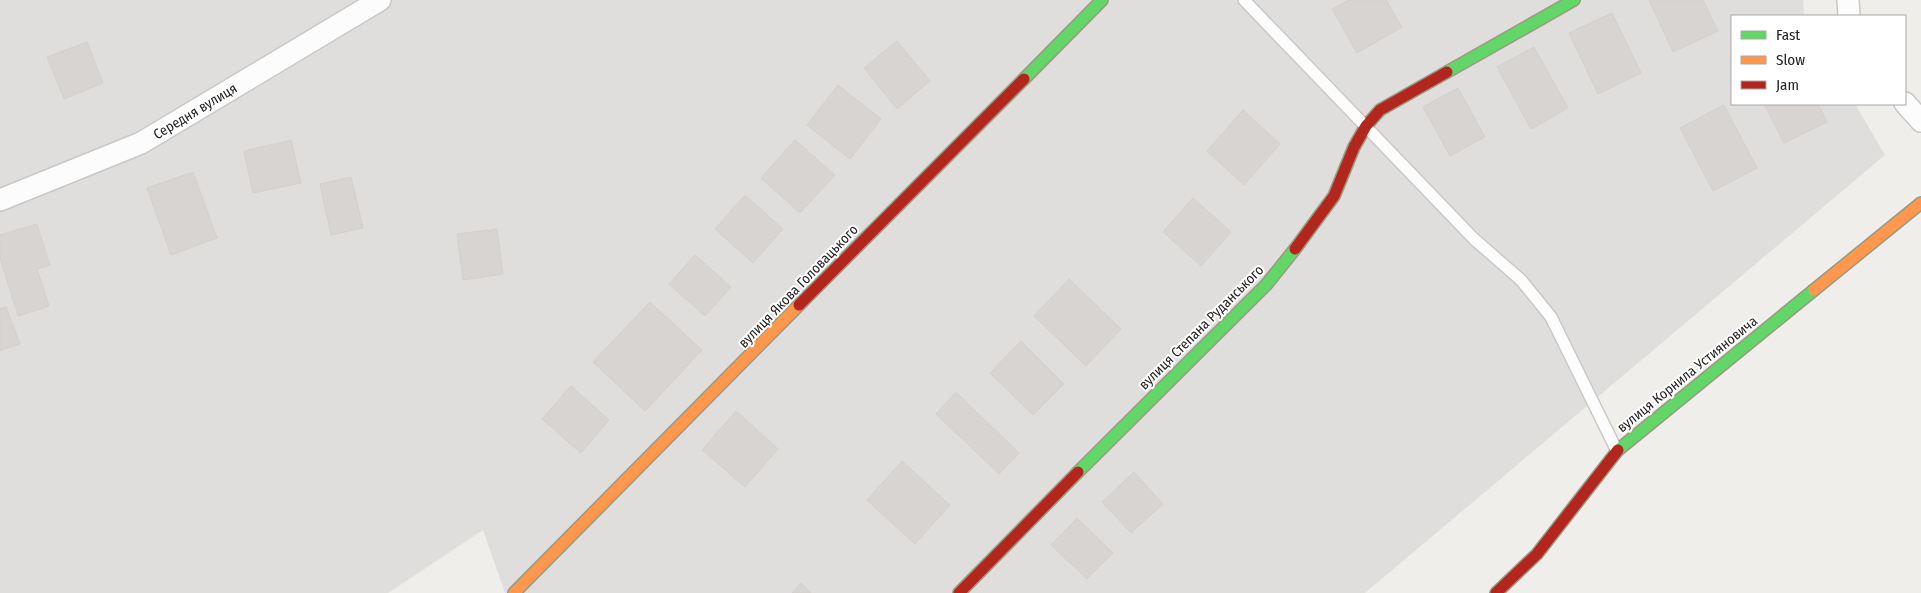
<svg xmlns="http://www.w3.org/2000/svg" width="1921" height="593" viewBox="0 0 1921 593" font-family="'Fira Sans Condensed',sans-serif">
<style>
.residential{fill:#dfdedc}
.building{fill:#d7d4d2;stroke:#d3d0cc}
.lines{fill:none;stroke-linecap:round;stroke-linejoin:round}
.lane-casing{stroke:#c9c8c7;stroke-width:14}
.street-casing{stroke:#c9c8c7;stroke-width:24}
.fast-casing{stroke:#999a82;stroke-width:14}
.slow-casing{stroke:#999a82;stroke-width:14}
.jam-casing{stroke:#999a82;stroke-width:14}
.lane{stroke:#fdfcfc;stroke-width:11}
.street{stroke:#fdfcfc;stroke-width:21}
.fast{stroke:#63d668;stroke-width:11}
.slow{stroke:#ff974d;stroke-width:11}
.jam{stroke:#b3261e;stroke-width:11}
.labels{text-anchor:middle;stroke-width:4;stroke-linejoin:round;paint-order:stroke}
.street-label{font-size:14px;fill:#222;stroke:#fff}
</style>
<rect width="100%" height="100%" fill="#f0eeeb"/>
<!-- residential -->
<path class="residential" d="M0,0h1803l1,16h-72v88h123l30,51 -520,438h-860l-22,-63 -95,63h-388z"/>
<!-- building -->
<g class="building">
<path d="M1349,0h37l16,27 -45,26 -25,-44z"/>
<path d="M1649,0h54l15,31 -45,21z"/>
<path d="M1612,13l29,60 -43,21 -29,-61z"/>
<path d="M897,41l33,40 -33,28 -33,-41z"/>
<path d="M87,42l16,41 -39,16 -17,-42z"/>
<path d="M1534,47l34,61 -37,21 -34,-62z"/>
<path d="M838,85l43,34 -31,40 -43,-34z"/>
<path d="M1458,88l27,49 -35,19 -27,-49z"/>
<path d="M1764,104h54l9,18 -43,21z"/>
<path d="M1724,105l33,63 -44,23 -33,-63z"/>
<path d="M1243,110l37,34 -36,41 -37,-34z"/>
<path d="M291,140l10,43 -48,10 -9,-42z"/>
<path d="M795,140l40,35 -35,38 -39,-35z"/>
<path d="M193,172l24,66 -46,17 -24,-67z"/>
<path d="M351,177l12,51 -32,7 -11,-51z"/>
<path d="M745,195l38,34 -30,34 -38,-34z"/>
<path d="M1193,198l38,34 -30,34 -38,-34z"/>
<path d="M37,224l13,41 -13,4 12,37 -31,10 -18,-58v-23z"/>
<path d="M497,229l6,45 -40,6 -6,-46z"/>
<path d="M695,255l36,32 -26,29 -36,-32z"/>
<path d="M1069,279l52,50 -35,37 -52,-50z"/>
<path d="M650,302l52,48 -57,61 -52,-49z"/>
<path d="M6,307l14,37 -20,7v-42z"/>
<path d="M1021,341l43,43 -31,31 -43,-42z"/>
<path d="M571,386l38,34 -28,33 -39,-34z"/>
<path d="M956,392l63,61 -20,21 -63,-60z"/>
<path d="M736,411l42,38 -33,38 -43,-37z"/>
<path d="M902,461l48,44 -35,39 -48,-44z"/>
<path d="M1134,472l29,32 -32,29 -29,-31z"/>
<path d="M1077,518l36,35 -26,26 -36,-34z"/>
<path d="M801,583l10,10h-19z"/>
</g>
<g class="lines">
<!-- lane casing -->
<g class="lane-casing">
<path id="lane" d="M1244,0l230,239 47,41 30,37 66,134"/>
</g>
<!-- street casing -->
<g class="street-casing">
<g id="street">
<path d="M1848,0l1,16"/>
<path d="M1905,103l16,18"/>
<path d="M0,200l141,-57 239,-143"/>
</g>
</g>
<!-- fast casing -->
<g class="fast-casing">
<g id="fast">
<path d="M1447,72l127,-72"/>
<path d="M1024,79l78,-79"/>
<path d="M1618,450l196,-160"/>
<path d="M1078,472l188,-187 29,-36"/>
</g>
</g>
<!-- slow casing -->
<g class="slow-casing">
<g id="slow">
<path d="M1814,290l107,-87"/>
<path d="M514,593l285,-288"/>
</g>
</g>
<!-- jam casing -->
<g class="jam-casing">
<g id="jam">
<path d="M1295,249l39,-53 20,-49 12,-21 14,-16 67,-38"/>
<path d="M799,305l225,-226"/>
<path d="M959,593l119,-121"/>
<path d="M1496,593l41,-39 81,-104"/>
</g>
</g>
<!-- lane -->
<use href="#lane" class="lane"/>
<!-- street -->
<use href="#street" class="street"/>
<!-- fast -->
<use href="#fast" class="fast"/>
<!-- slow -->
<use href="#slow" class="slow"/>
<!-- jam -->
<use href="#jam" class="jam"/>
</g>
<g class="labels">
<!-- street labels -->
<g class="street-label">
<text transform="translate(195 111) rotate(-31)" y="5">Середня вулиця</text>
<text transform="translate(798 286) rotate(-46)" y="5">вулиця Якова Головацького</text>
<text transform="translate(1201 327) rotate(-45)" y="5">вулиця Степана Руданського</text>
<text transform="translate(1687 374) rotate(-39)" y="5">вулиця Корнила Устияновича</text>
</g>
</g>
<!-- legend -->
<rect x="1731" y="15" width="175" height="90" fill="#ffffff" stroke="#a7a7a7"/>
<rect x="1741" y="31" width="25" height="8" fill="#63d668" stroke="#a7a7a7"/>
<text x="1776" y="40" font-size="15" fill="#222222">Fast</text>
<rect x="1741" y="56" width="25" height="8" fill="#ff974d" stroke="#a7a7a7"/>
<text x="1776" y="65" font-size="15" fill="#222222">Slow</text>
<rect x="1741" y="81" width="25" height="8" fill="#b3261e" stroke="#a7a7a7"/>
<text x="1776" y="90" font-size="15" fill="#222222">Jam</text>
</svg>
